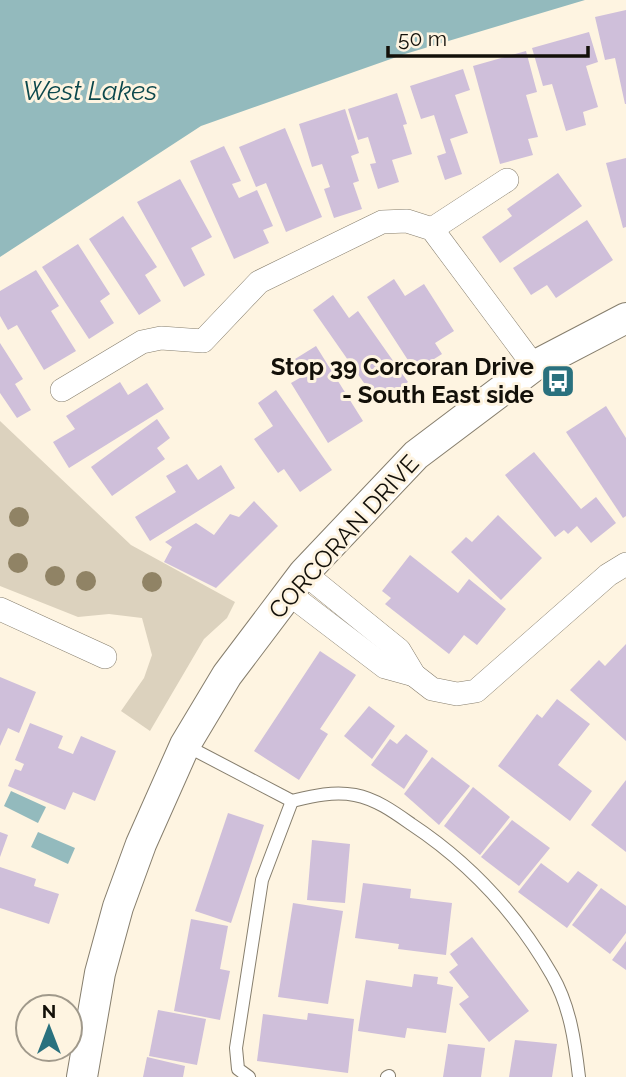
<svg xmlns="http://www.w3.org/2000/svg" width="626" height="1077" viewBox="0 0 626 1077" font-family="Raleway,sans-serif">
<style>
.green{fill:#dcd2be}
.water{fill:#93babd}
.building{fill:#cfbfda}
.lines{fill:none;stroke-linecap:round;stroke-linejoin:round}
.service-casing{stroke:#867e6d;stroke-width:14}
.minor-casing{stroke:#867e6d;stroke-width:24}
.tertiary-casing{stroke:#867e6d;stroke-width:32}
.service{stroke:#fff;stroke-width:12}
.minor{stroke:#fff;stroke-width:23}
.tertiary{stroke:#fff;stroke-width:30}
.tree{fill:#908365}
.labels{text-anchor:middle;stroke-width:6;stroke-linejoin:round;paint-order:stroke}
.poi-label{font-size:24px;font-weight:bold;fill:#131009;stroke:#fef4e1;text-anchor:end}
.street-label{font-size:24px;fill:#131009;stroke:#fef4e1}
.water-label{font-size:26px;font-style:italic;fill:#0c484c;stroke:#fef4e1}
</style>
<rect width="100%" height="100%" fill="#fef4e1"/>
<!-- green -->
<path class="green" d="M0,421l131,124 104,57 -8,16 -23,21 -54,92 -29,-20 23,-33 8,-23 -10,-37 -33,-4 -31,3 -78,-31z"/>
<!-- water -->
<g class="water">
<path d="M0,0h585l-180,54 -204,72 -201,131z"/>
<path d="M11,791l35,16 -8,16 -34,-17z"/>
<path d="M38,832l37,16 -7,16 -37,-17z"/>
</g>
<!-- building -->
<g class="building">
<path d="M626,10v94h-1l-10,-46 -10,2 -10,-43z"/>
<path d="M589,32l9,30 -12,4 12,41 -15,5 3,13 -20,6 -14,-47 -9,2 -11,-38z"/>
<path d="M526,51l11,41 -11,3 12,42 -10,2 5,16 -33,9 -27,-98z"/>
<path d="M463,69l7,21 -15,5 13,38 -18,6 12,35 -17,6 -8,-24 9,-3 -12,-38 -13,4 -11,-33z"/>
<path d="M397,93l10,31 -4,1 9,29 -20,6 7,22 -21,7 -8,-25 6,-1 -8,-26 -10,3 -10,-31z"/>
<path d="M345,109l14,44 -8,3 8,25 -6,2 9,26 -28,9 -10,-29 6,-2 -8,-23 -10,3 -13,-43z"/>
<path d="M285,128l37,89 -36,15 -20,-49 -10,4 -17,-40z"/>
<path d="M224,146l17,35 -9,3 7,14 18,-8 16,36 -10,4 6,13 -35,16 -44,-98z"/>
<path d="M626,158v69l-3,1 -17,-65z"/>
<path d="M558,173l24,33 -82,57 -18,-26 30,-21 -5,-7z"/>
<path d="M180,179l32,58 -21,11 14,27 -21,12 -47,-85z"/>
<path d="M123,216l34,51 -12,8 16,26 -22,14 -50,-76z"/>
<path d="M587,220l26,40 -57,38 -9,-13 -16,10 -18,-27z"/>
<path d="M78,244l32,50 -10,7 14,22 -25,16 -47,-72z"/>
<path d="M36,270l23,36 -8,5 25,40 -32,19 -27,-45 -9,5 -8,-14v-25z"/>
<path d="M394,279l11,17 19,-12 30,47 -19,12 7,11 -27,17 -48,-74z"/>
<path d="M333,295l16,23 9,-7 50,71 -30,21 -65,-93z"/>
<path d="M0,343l23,36 -8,5 16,26 -14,8 -17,-25z"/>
<path d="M316,346l47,75 -35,22 -37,-60 14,-8 -10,-16z"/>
<path d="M120,382l8,13 19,-12 17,26 -95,59 -16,-26 22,-13 -9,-13z"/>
<path d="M276,390l56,80 -32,22 -16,-23 -6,4 -24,-34 19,-13 -15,-23z"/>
<path d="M606,406l20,32v78l-3,2 -57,-86z"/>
<path d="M157,419l13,19 -13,10 8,11 -53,37 -21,-29z"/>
<path d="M534,452l47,57 15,-12 20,26 -25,20 -14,-17 -9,8 -4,-4 -9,7 -50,-62z"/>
<path d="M187,464l11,16 23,-15 14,23 -85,53 -15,-24 41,-25 -10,-16z"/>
<path d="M254,501l24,25 -62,62 -52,-26 8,-15 -7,-5 31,-19 18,12 16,-21 9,3z"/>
<path d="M498,515l44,43 -41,42 -50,-48 15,-15 6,5z"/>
<path d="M410,555l48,38 11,-14 37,30 -29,36 -13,-10 -15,19 -64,-50 6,-6 -9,-7z"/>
<path d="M626,644v97l-56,-51 29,-30 6,6z"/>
<path d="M320,651l36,24 -36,54 8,5 -29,46 -45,-29z"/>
<path d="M0,677l36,15 -17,41 -11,-5 -8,18z"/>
<path d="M557,699l33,25 -32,41 34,26 -22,30 -72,-55 39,-52 5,4z"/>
<path d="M369,706l26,20 -23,33 -28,-23z"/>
<path d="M30,723l33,13 -5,12 15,6 8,-18 35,15 -21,50 -22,-9 -8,18 -57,-24 7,-17 6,2 3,-7 -9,-4z"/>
<path d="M406,734l22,17 -24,38 -33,-24 19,-26 7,5z"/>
<path d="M432,757l38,29 -31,39 -35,-31z"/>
<path d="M626,780v72l-35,-27z"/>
<path d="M473,787l37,30 -30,38 -36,-29z"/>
<path d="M228,813l36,12 -33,98 -36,-12z"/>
<path d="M512,820l38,28 -31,38 -38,-29z"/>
<path d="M0,832l8,3 -8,22z"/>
<path d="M312,840l38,4 -5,59 -38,-3z"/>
<path d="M541,863l27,20 10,-12 20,14 -31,43 -49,-36z"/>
<path d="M0,867l36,12 -2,7 25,8 -10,30 -49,-16z"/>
<path d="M363,883l48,6 -1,9 42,5 -6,52 -48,-6 1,-5 -44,-6z"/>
<path d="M601,888l25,18v27l-16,21 -38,-29z"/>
<path d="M293,903l50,8 -15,93 -50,-7z"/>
<path d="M191,919l37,7 -8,43 10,2 -10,49 -46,-9z"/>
<path d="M472,937l57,74 -40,31 -30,-38 10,-7 -20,-25 9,-7 -8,-11z"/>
<path d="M626,941v29l-14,-10z"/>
<path d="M414,974l24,3 -1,7 16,3 -7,46 -39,-5 -2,10 -47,-7 8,-51 46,7z"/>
<path d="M158,1010l48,9 -9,46 -48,-9z"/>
<path d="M308,1013l46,6 -6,54 -91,-12 6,-47 44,6z"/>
<path d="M515,1040l42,4 -5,33h-43z"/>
<path d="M448,1044l37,4 -4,29h-38z"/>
<path d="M147,1057l38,9 -2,11h-40z"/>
</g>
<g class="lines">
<!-- service casing -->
<g class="service-casing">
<g id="service">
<path d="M185,745l107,56c21,-5 41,-10 63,-6 21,4 39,17 56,29 59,39 106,90 141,151 18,31 23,67 27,102"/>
<path d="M249,1077l-11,-8 -2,-21 26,-168 30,-79"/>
<path d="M387,1077l2,-1"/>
</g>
</g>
<!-- minor casing -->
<g class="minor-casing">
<g id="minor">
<path d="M432,229l75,-49"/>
<path d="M62,390l80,-48 19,-4 42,3 56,-59 123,-60 25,-1 25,8 102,137"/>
<path d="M304,573l95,77 15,25"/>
<path d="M288,593l97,74 29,8 18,14 25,5 19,-3 132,-116 18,-11"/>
<path d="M0,609l105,48"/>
</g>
</g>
<!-- tertiary casing -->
<g class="tertiary-casing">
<path id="tertiary" d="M82,1077l18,-104 18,-66 23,-63 44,-99 42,-70 77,-102 112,-118 118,-89 92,-48"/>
</g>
<!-- service -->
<use href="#service" class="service"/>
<!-- minor -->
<use href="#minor" class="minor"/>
<!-- tertiary -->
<use href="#tertiary" class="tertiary"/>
</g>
<!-- trees -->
<g class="tree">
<circle cx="19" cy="517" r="10"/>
<circle cx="18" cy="563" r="10"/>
<circle cx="55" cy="576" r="10"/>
<circle cx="86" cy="581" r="10"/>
<circle cx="152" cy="582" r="10"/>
</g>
<!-- icons -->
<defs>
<g id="bus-square" transform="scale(1.75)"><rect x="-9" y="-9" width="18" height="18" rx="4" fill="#2a717e" stroke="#fef4e1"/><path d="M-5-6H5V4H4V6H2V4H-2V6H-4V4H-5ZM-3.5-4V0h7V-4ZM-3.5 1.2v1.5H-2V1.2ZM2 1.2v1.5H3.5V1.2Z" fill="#fff"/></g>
</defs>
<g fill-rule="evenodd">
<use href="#bus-square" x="558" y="381"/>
</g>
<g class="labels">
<!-- poi labels -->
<g class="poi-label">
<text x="534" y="375">Stop 39 Corcoran Drive<tspan x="534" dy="28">- South East side</tspan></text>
</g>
<!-- street labels -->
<g class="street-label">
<text transform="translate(344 537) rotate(-48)" y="8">CORCORAN DRIVE</text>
</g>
<!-- water labels -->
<g class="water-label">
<text x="90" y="100">West Lakes</text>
</g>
</g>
<!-- north arrow -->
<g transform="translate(49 1028)"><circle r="33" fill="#fef4e1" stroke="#a0998b" stroke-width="2"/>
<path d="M0-5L12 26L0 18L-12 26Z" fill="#2a717e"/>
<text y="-10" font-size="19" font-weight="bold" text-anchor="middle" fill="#131009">N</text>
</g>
<!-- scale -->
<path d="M388 46v10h200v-10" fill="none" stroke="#131009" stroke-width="3.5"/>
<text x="398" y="46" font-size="21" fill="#131009" stroke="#fef4e1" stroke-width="5" paint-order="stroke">50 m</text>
</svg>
